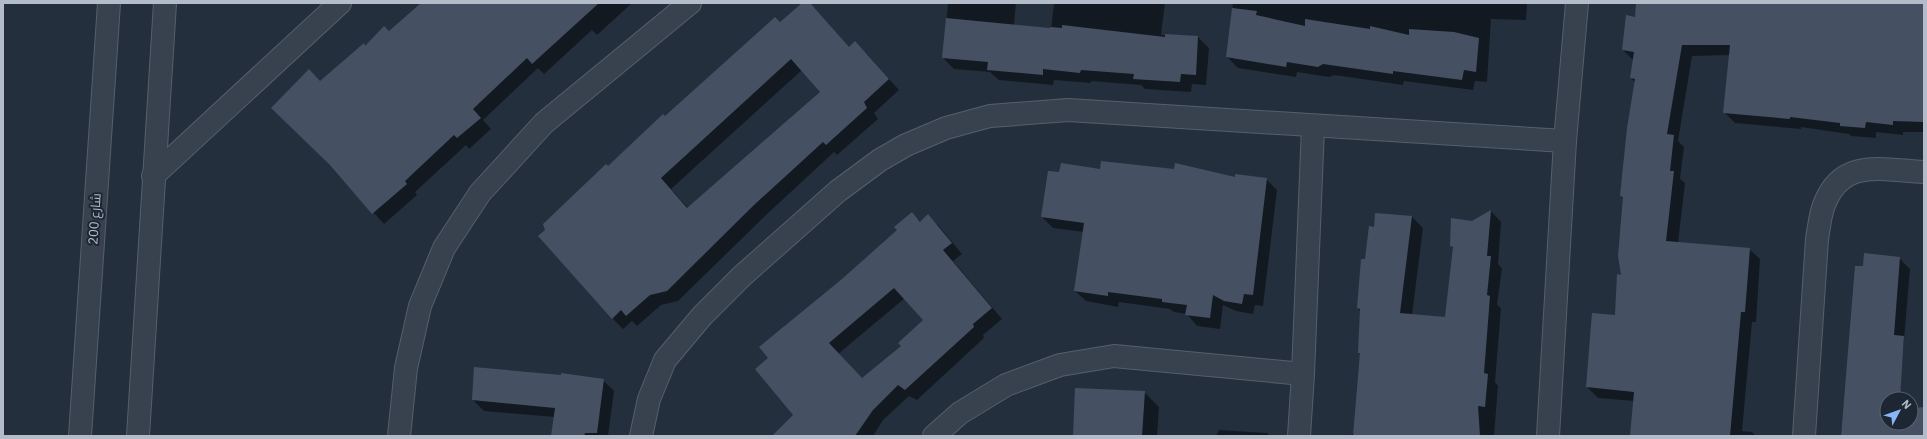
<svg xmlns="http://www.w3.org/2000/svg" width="1927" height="439" viewBox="0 0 1927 439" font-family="'IBM Plex Sans',Cairo,sans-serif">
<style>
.shadow{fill:#0007;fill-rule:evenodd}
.building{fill:#455162;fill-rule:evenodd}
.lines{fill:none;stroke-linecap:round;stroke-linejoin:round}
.minor-casing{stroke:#565f6c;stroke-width:24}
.minor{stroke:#38414e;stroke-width:22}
.labels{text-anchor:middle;stroke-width:4;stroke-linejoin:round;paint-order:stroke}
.street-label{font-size:13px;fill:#b4bcc9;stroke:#1d2633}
</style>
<rect width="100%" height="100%" fill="#242f3e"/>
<!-- shadow -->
<g class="shadow">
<path d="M423,3h209l-35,32 -5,-5 -48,44 -6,-6 -55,52 8,9 -22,20 -3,-4 -51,47 2,3 -33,29 -52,-58 -11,-84 44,-35 24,-14z"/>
<path d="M803,3h6l40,45 17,5 33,37 -25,23 4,6 -41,36 -3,-3 -69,64 -87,85 -17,4 -24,21 -5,-5 -9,8 -11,-11 -4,-151 57,-50zM802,70l20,22 -134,116 -17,-19z"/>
<path d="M948,3h68l-2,22 37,5 3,-27h111l-4,32 37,2 11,11 -3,37 -14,-1 -1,8 -46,-3 -4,-4 -50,-4v2l-37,-3 -1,5 -54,-5 -9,-8 -36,-3 -11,-11z"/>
<path d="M1233,3h294l-1,17 -35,-1 -4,63 -12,-1 -2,9 -69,-9 -1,4 -69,-10 -5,2 -32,-5 -1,5 -58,-9 -11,-11z"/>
<path d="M1637,3h287v129h-21v3l-27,-3v6l-25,-2 -2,-2 -48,-7v2l-66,-6 -11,-11 6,-57 -38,1 -14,85 6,6 -4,32 5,4 -7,60 71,6 11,10 -4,63h-4l-10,109 10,1 4,4h-125l3,-35 -36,-3 -11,-11 29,-71 6,-40 1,-78 -2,-2 14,-114 -4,-4 3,-17 -11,-11 13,-31z"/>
<path d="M1101,170l165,9 11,11 -14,116 -8,-1 -2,9 -17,-3 -13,-6 -3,24 -23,-3 -10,-12 -13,-2 -4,-3 -51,-7 -1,5 -32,-6 -11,-10 9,-59 -31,-4 -11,-11 18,-44z"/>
<path d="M1491,211l10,11 -3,42 4,4 -5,37 4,3 -6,74 3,4 -4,50h-143l1,-2h2l7,-79 -2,-3 2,-40 -3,-4 8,-48 9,-32 37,-11 11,11 -11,87 34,3 8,-69 -3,-3 21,-24z"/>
<path d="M912,214l9,8 7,-6 11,10 23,28 -9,7 49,58 -19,16 1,3 -67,62 -8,-4 -26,24 -10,16h-93l14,-21 -25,-57 73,-78 56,-50zM905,298l19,22 -22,26 -40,33 -24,-25z"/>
<path d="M1899,258l11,11 -11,130h-12v24h24v-16l13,1v28h-83l15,-169h8z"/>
<path d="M603,380l11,11 -6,45h-56l3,-19 -71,-6 -11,-11z"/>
<path d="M1144,392l15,15 -2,29h-83z"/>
<path d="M1219,430l48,3 3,3h-54z"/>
</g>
<!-- building -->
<g class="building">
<path d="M421,3h178l-67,61 -5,-6 -54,51 8,9 -24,20 -3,-3 -49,46 2,3 -35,30 -42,-49 -59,-57 38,-39 11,12 44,-38 1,3 19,-20 5,5z"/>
<path d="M802,3h8l39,44 6,-6 34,38 -25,23 3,6 -41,37 -3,-3 -69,63 -87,86 -17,4 -24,21 -5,-6 -9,9 -74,-83 7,-6 -2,-6 63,-60 2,2 55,-52 2,2 110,-99 5,5zM791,59l29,33 -133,116 -26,-30z"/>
<path d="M1636,3h288v119l-31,-1v4l-27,-3 -1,6 -25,-2v-3l-50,-6v2l-67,-6 7,-68h-48l-15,89 7,1 -4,36h4l-8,70 84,7 -5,64h-4l-11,124h-100l4,-44 -48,-5 6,-74 23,2 2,-41 4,1 -3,-19 5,-59 -3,-1 7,-68 8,-49 -5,-1 4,-26 -12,-2 4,-35 9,2z"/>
<path d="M1232,8l25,3 -1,4 49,11v-7l65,10v-3l39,9v-6l45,3 25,6 -3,34 -12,-2 -2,10 -69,-9v3l-70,-10 -5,3 -31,-5 -1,5 -60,-10z"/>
<path d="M946,18l104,10 1,-1 11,1v-3l103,12v-3l33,2 -2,39 -15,-1 -1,8 -47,-3 1,-5 -53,-4 -1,3 -37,-4v6l-56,-5 1,-8 -46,-4z"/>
<path d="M1101,161l73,8 1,-6 60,14v-3l32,4 -14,117 -9,-1 -2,10 -18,-3 -11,-6 -3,23 -25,-3 2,-10 -25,-3v-3l-54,-7v4l-34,-5 10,-68 -43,-6 7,-46 11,1 2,-9 39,6z"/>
<path d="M1491,210l-4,46h4l-4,39 3,1 -6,77 4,1 -3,33 -7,-1 2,30h-127l7,-83h-2l2,-44 -3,-1 4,-49h4l4,-33 5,1 1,-14 37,3 -12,97 45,4 8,-70 -3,-1 1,-28 21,3z"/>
<path d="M912,212l8,10 8,-8 24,29 -9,7 49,58 -19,16 1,3 -69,63 -7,-5 -25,25 -18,26h-83l21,-21 -38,-46 13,-11 -9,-11 83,-68 55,-49 -3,-3zM894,288l29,32 -25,23 3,3 -39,32 -33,-35z"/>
<path d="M1864,253l36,4 -6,78 10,1 -4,63h-13v24h24v-15l13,-1v29h-83l14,-170h8z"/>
<path d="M474,367l87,8v-2l43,6 -7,54h-12l-1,3h-33l4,-28 -83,-8z"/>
<path d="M1075,388l70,3 -3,45h-69z"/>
</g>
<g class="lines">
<!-- minor casing -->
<g class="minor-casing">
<g id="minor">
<path d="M153,176l187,-173"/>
<path d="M80,436l29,-433"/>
<path d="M138,436l27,-433"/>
<path d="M399,436l7,-68 14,-62 24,-58 36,-55 64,-70 146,-120"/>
<path d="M641,436l8,-37 16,-39 37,-44 40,-40 96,-85 42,-31 26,-15 40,-17 44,-12 78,-6 497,31"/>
<path d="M934,436l26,-23 46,-28 54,-20 54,-9 189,18"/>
<path d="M1299,436l4,-62 10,-247"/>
<path d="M1548,436l17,-295 12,-138"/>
<path d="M1804,436l13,-197c2,-11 3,-24 7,-34 18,-48 58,-35 100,-33"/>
</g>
</g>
<!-- minor -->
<use href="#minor" class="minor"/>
</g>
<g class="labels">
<!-- street labels -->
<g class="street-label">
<text transform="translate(94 219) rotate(-86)" y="5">شارع 200</text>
</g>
</g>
<!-- border -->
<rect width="1927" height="439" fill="none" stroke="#b4bcc9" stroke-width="8"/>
<!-- north arrow -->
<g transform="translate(1899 411) rotate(49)"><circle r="19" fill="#1d2633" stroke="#59626f"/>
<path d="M0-3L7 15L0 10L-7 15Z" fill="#8ab4f8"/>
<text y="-6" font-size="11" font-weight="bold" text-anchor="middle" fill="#b4bcc9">N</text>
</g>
</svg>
